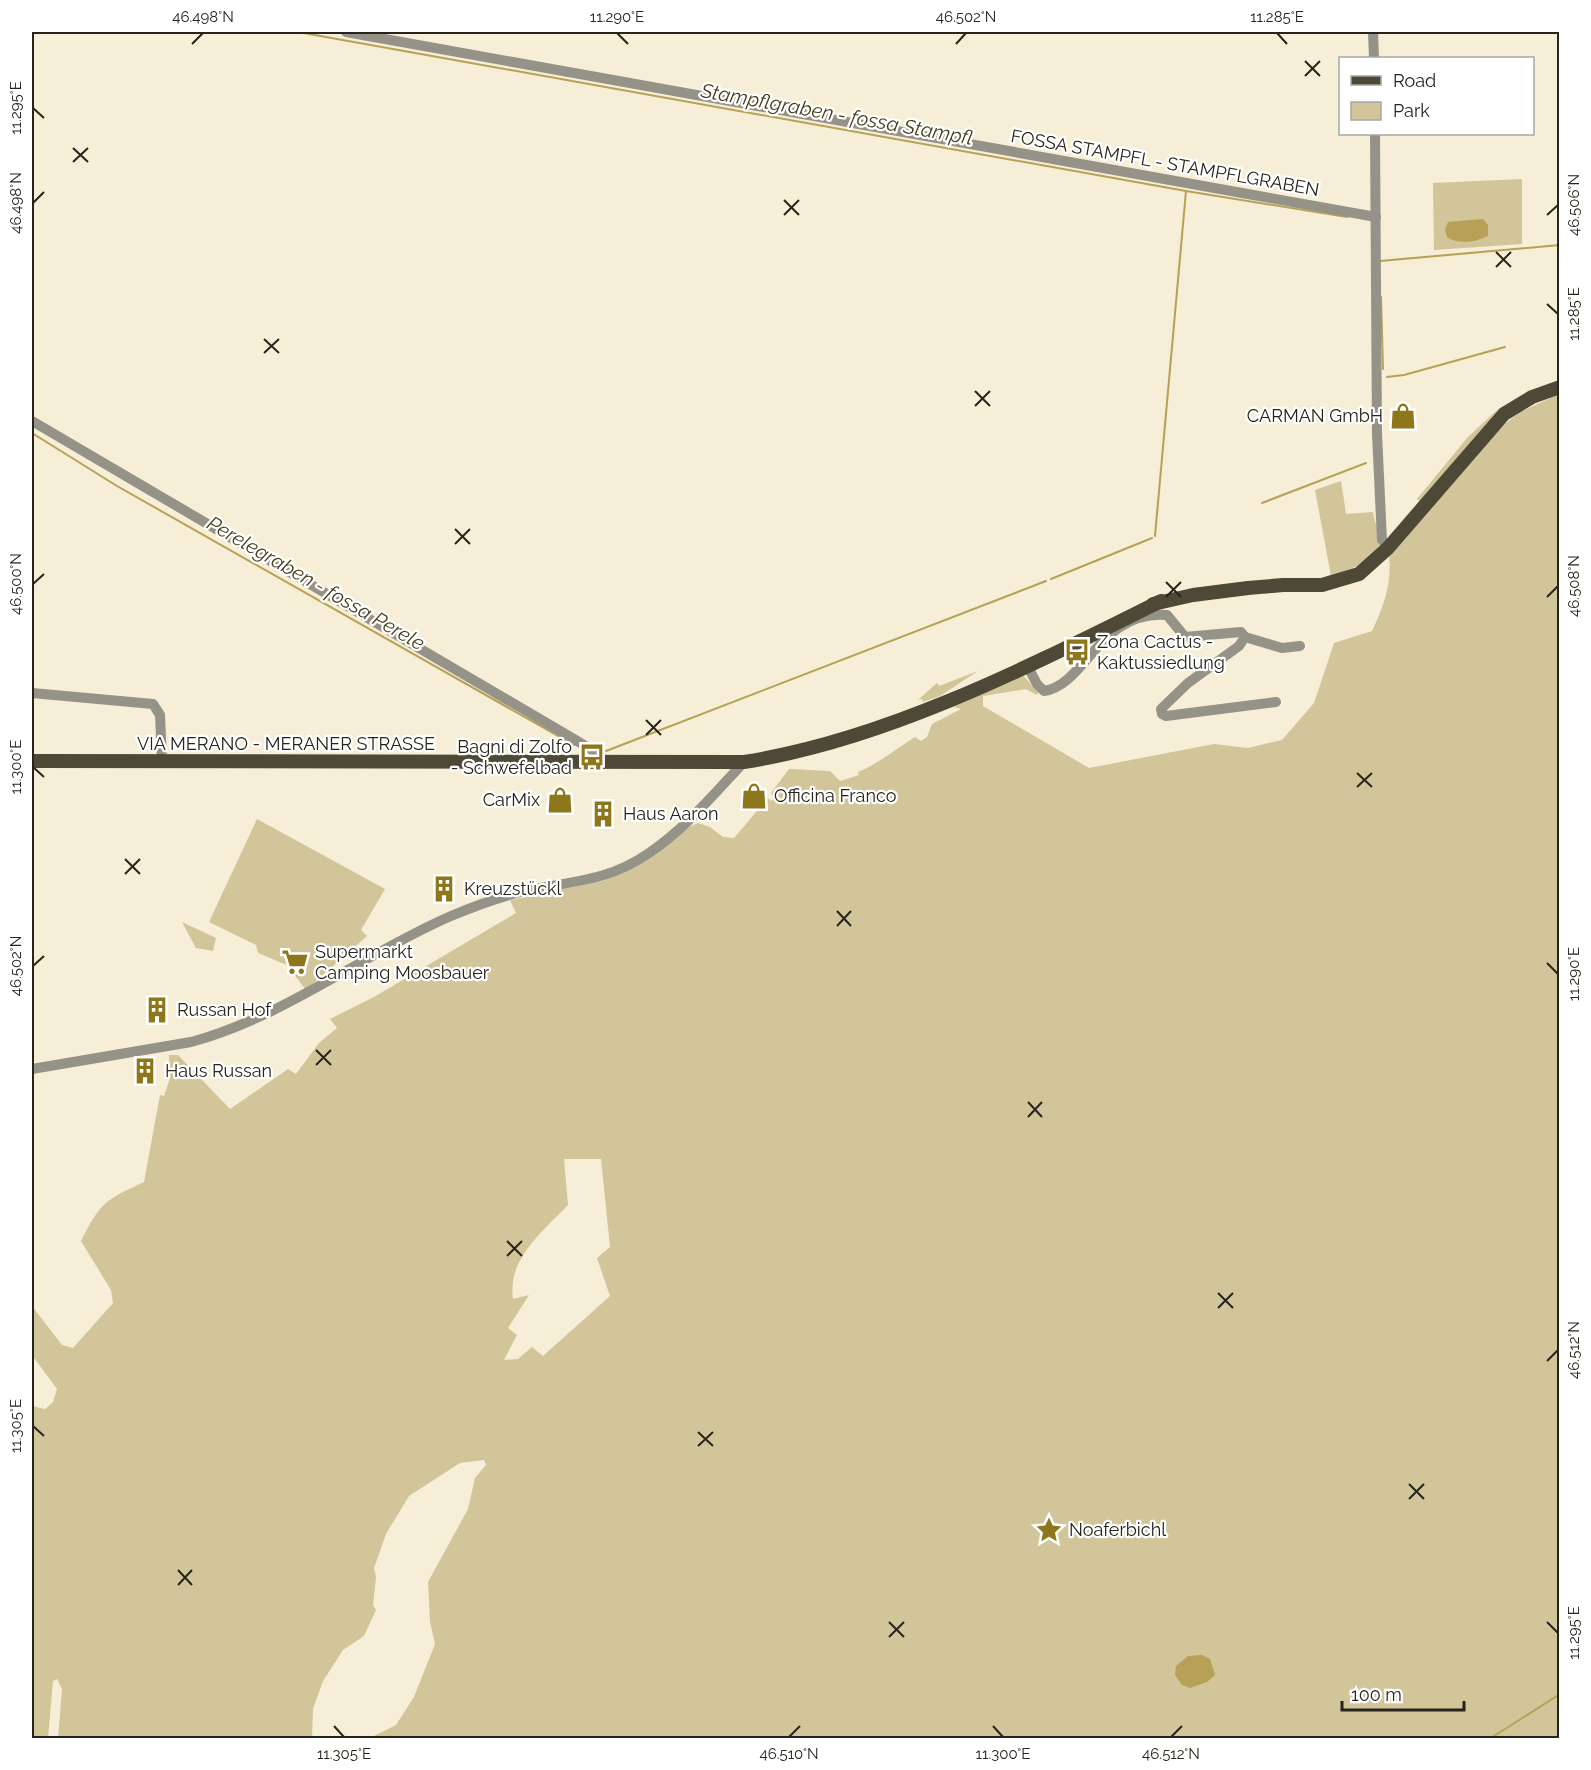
<svg xmlns="http://www.w3.org/2000/svg" width="1591" height="1770" viewBox="0 0 1591 1770" font-family="Raleway,sans-serif">
<style>
.green{fill:#d2c59a;fill-rule:evenodd}
.water{fill:#b7a156}
.lines{fill:none;stroke-linecap:round;stroke-linejoin:round}
.stream{stroke:#b7a156;stroke-width:2}
.minor{stroke:#959288;stroke-width:10}
.major{stroke:#4e4937;stroke-width:14}
.ticks{fill:none;stroke:#26241b;stroke-width:2}
.labels{text-anchor:middle;stroke-width:4.5;stroke-linejoin:round;paint-order:stroke}
.street-label{font-size:18px;fill:#26241b;stroke:#fff}
.poi-label{font-size:18px;fill:#26241b;stroke:#fff;text-anchor:start}
.water-label{font-size:20px;font-style:italic;fill:#463d1c;stroke:#fff}
.neatline{fill:none;stroke:#26241b;stroke-width:2}
.ticks-label{font-size:15px;text-anchor:middle;fill:#26241b}
</style>
<rect width="100%" height="100%" fill="#f6eed6"/>
<!-- green -->
<g class="green">
<path d="M1522,179v65l-88,6 -1,-67z"/>
<path d="M1559,394v1344h-1186l1,-2 22,-11 18,-28 21,-53 -5,-22 -2,-40 40,-73 7,-31 11,-13 -2,-5 -24,3 -51,33 -23,38 -12,34 2,9 -3,28 3,5 -12,26 -21,14 -20,31 -10,28 -1,29h-254l4,-49 -5,-10 -4,2 -5,57h-16v-332l13,3 8,-7 4,-13 -25,-34v-49l30,39 11,3 40,-45 -2,-13 -30,-49c21,-40 23,-40 63,-59l16,-87 4,1 6,-18 -1,-23h9l52,54 58,-40 8,5 23,-31 18,-15 -7,-9 44,-22 142,-84 -6,-13 93,-19 45,-24 41,-30 9,-4 12,4 13,10 11,1 34,-40 3,3 3,-2 -3,-6 18,-24 41,2 10,10 19,-6 -1,-3c20,-8 39,-24 57,-35l6,4 6,-4 5,-13 29,-15 -10,-3 72,-31 15,17 -1,3 -11,-6 -43,7v10l106,62 125,-24 34,4 34,-8 32,-37 20,-60 38,-12c12,-25 20,-48 17,-76l112,-128 19,-15zM564,1159h37l9,88 -13,11 13,38 -67,60 -11,-9 -14,12 -14,1 13,-25 -9,-7 21,-33 -16,4c-6,-40 30,-68 55,-94z"/>
<path d="M1500,407l-79,96 -4,-4 50,-61z"/>
<path d="M1341,481l5,33 27,-2c1,10 8,21 6,33 -2,17 -34,26 -48,31l-16,-86z"/>
<path d="M978,671l-38,25 -17,6 -1,-3 -4,1 19,-17 2,3z"/>
<path d="M257,819l128,70 -24,41 6,6 -61,54 -19,-25 -29,-12 -2,-8 -47,-23z"/>
<path d="M182,922l34,16 -3,13 -17,-3z"/>
</g>
<!-- water -->
<g class="water">
<path d="M1483,219l5,6v11c-12,6 -30,9 -41,1l-2,-8 3,-7z"/>
<path d="M1202,1655l8,4 5,16 -8,7 -17,6 -8,-3 -7,-10 1,-9 12,-10z"/>
</g>
<g class="lines">
<!-- stream -->
<g class="stream">
<path d="M298,32l888,159 161,26"/>
<path d="M1380,261l180,-16"/>
<path d="M1381,297l2,72"/>
<path d="M1387,377l17,-2 101,-28"/>
<path d="M32,433l85,53 457,259"/>
<path d="M1262,503l104,-40"/>
<path d="M1155,536l31,-345"/>
<path d="M1051,579l101,-41"/>
<path d="M606,751l440,-170"/>
<path d="M1491,1738l69,-44"/>
</g>
<!-- minor -->
<g class="minor">
<path d="M346,32l1030,185"/>
<path d="M1373,32l1,26"/>
<path d="M1375,134l2,300 5,106 6,8"/>
<path d="M32,421l542,318 26,16v8"/>
<path d="M1245,637l37,11 18,-2"/>
<path d="M1027,665l10,19 7,7c42,-6 55,-81 123,-76l18,22 56,-5 4,5 -6,9 -51,37 -27,26 1,5 4,2 110,-14"/>
<path d="M32,693l121,11 7,11 2,46"/>
<path d="M32,1069l159,-27c93,-25 172,-88 260,-126 24,-10 48,-19 73,-25 47,-10 83,-9 125,-38 36,-24 65,-59 95,-91"/>
</g>
<!-- major -->
<g class="major">
<path d="M1153,604l40,-9 55,-7 35,-3h39l37,-11 29,-26 116,-134 28,-17 28,-10"/>
<path d="M32,761l712,1c143,-22 288,-97 417,-161"/>
</g>
</g>
<!-- ticks -->
<path class="ticks" d="M617,33l11,11M1277,33l10,11M192,44l11,-11M956,44l10,-11M1305,61l15,15M1305,76l15,-15M33,108l11,10M73,148l15,14M73,162l15,-14M784,200l15,15M33,203l11,-11M784,215l15,-15M1547,215l11,-10M1496,252l15,15M1496,267l15,-15M1547,304l11,10M264,339l15,14M264,353l15,-14M975,391l15,15M975,406l15,-15M455,529l15,15M455,544l15,-15M1166,582l15,15M33,584l11,-10M1166,597l15,-15M1547,597l11,-11M646,720l15,15M646,735l15,-15M33,767l11,10M1357,773l15,14M1357,787l15,-14M125,859l15,15M125,874l15,-15M837,911l14,15M837,926l14,-15M1547,963l11,11M33,966l11,-10M316,1050l15,15M316,1065l15,-15M1028,1102l14,15M1028,1117l14,-15M507,1241l15,15M507,1256l15,-15M1218,1293l15,15M1218,1308l15,-15M1547,1361l11,-11M33,1426l11,10M698,1432l15,14M698,1446l15,-14M1409,1484l15,15M1409,1499l15,-15M178,1570l14,15M178,1585l14,-15M889,1622l15,15M1547,1622l11,11M889,1637l15,-15M334,1726l10,11M993,1726l10,11M789,1737l11,-11M1171,1737l11,-11"/>
<!-- icons -->
<defs>
<g id="shop-bare" transform="scale(2.07)"><path d="M-5-2.5h2.3a2.7 3.5 0 0 1 5.4 0H5L5.5 6h-11ZM-1.5-2.5h3a1.5 2.3 0 0 0-3 0Z" fill="#8e761b" stroke="#fff" stroke-width="2.5" paint-order="stroke"/></g>
<g id="bus-bare" transform="scale(2.07)"><path d="M-5-6H5V4H4V6H2V4H-2V6H-4V4H-5ZM-3.5-4V0h7V-4ZM-3.5 1.2v1.5H-2V1.2ZM2 1.2v1.5H3.5V1.2Z" fill="#8e761b" stroke="#fff" stroke-width="2.5" paint-order="stroke"/></g>
<g id="building-bare" transform="scale(2.07)"><path d="M-4-6H4V6H1V3H-1V6H-4ZM-2.5-4.3h1.7v1.8h-1.7ZM.8-4.3h1.7v1.8H.8ZM-2.5-1h1.7V.8h-1.7ZM.8-1h1.7V.8H.8Z" fill="#8e761b" stroke="#fff" stroke-width="2.5" paint-order="stroke"/></g>
<g id="supermarket-bare" transform="scale(2.07)"><path d="M-6-5.5h2.5l.6 2H6L4.5 2H-2.5L-4.4-4H-6ZM-1.5 3.2a1.3 1.3 0 1 0 .1 0ZM3 3.2a1.3 1.3 0 1 0 .1 0Z" fill="#8e761b" stroke="#fff" stroke-width="2.5" paint-order="stroke"/></g>
<g id="sight-bare" transform="scale(2.07)"><path d="M0-6L1.8-2.2L6-1.7L2.9 1.2L3.7 5.4L0 3.3L-3.7 5.4L-2.9 1.2L-6-1.7L-1.8-2.2Z" fill="#8e761b" stroke="#fff" stroke-width="2.5" paint-order="stroke"/></g>
</defs>
<g fill-rule="evenodd">
<use href="#shop-bare" x="1403" y="416"/>
<use href="#bus-bare" x="1077" y="652"/>
<use href="#bus-bare" x="592" y="757"/>
<use href="#shop-bare" x="754" y="796"/>
<use href="#shop-bare" x="560" y="800"/>
<use href="#building-bare" x="603" y="814"/>
<use href="#building-bare" x="444" y="889"/>
<use href="#supermarket-bare" x="295" y="962"/>
<use href="#building-bare" x="157" y="1010"/>
<use href="#building-bare" x="145" y="1071"/>
<use href="#sight-bare" x="1049" y="1530"/>
</g>
<g class="labels">
<!-- street labels -->
<g class="street-label">
<text transform="translate(1165 163) rotate(10)" y="6">FOSSA STAMPFL - STAMPFLGRABEN</text>
<text x="286" y="750">VIA MERANO - MERANER STRASSE</text>
</g>
<!-- poi labels -->
<g class="poi-label">
<text x="1383" y="422" text-anchor="end">CARMAN GmbH</text>
<text x="1097" y="648">Zona Cactus -<tspan x="1097" dy="21">Kaktussiedlung</tspan></text>
<text x="572" y="753" text-anchor="end">Bagni di Zolfo<tspan x="572" dy="21">- Schwefelbad</tspan></text>
<text x="774" y="802">Officina Franco</text>
<text x="540" y="806" text-anchor="end">CarMix</text>
<text x="623" y="820">Haus Aaron</text>
<text x="464" y="895">Kreuzstückl</text>
<text x="315" y="958">Supermarkt<tspan x="315" dy="21">Camping Moosbauer</tspan></text>
<text x="177" y="1016">Russan Hof</text>
<text x="165" y="1077">Haus Russan</text>
<text x="1069" y="1536">Noaferbichl</text>
</g>
<!-- water labels -->
<g class="water-label">
<text transform="translate(837 114) rotate(10)" y="7">Stampflgraben - fossa Stampfl</text>
<text transform="translate(316 583) rotate(30)" y="7">Perelegraben - fossa Perele</text>
</g>
</g>
<!-- border -->
<rect width="1591" height="1770" fill="none" stroke="#ffffff" stroke-width="66"/>
<!-- legend -->
<rect x="1339" y="57" width="195" height="78" fill="#ffffff" stroke="#a8a7a4" stroke-width="1.5"/>
<rect x="1351" y="76" width="30" height="9" fill="#4e4937" stroke="#a8a7a4" stroke-width="1.5"/>
<text x="1393" y="87" font-size="18" fill="#26241b">Road</text>
<rect x="1351" y="102" width="30" height="18" fill="#d2c59a" stroke="#a8a7a4" stroke-width="1.5"/>
<text x="1393" y="117" font-size="18" fill="#26241b">Park</text>
<!-- scale -->
<path d="M1342 1701v9h122v-9" fill="none" stroke="#26241b" stroke-width="3"/>
<text x="1351" y="1701" font-size="18" fill="#26241b" stroke="#ffffff" stroke-width="4.5" paint-order="stroke">100 m</text>
<rect x="33" y="33" width="1525" height="1704" class="neatline"/>
<g class="ticks-label">
<text x="203" y="22">46.498°N</text>
<text x="617" y="22">11.290°E</text>
<text x="966" y="22">46.502°N</text>
<text x="1277" y="22">11.285°E</text>
<text transform="translate(16 108) rotate(-90)" y="5">11.295°E</text>
<text transform="translate(16 203) rotate(-90)" y="5">46.498°N</text>
<text transform="translate(1574 205) rotate(-90)" y="5">46.506°N</text>
<text transform="translate(1574 314) rotate(-90)" y="5">11.285°E</text>
<text transform="translate(16 584) rotate(-90)" y="5">46.500°N</text>
<text transform="translate(1574 586) rotate(-90)" y="5">46.508°N</text>
<text transform="translate(16 767) rotate(-90)" y="5">11.300°E</text>
<text transform="translate(16 966) rotate(-90)" y="5">46.502°N</text>
<text transform="translate(1574 974) rotate(-90)" y="5">11.290°E</text>
<text transform="translate(1574 1350) rotate(-90)" y="5">46.512°N</text>
<text transform="translate(16 1426) rotate(-90)" y="5">11.305°E</text>
<text transform="translate(1574 1633) rotate(-90)" y="5">11.295°E</text>
<text x="344" y="1759">11.305°E</text>
<text x="789" y="1759">46.510°N</text>
<text x="1003" y="1759">11.300°E</text>
<text x="1171" y="1759">46.512°N</text>
</g>
</svg>
